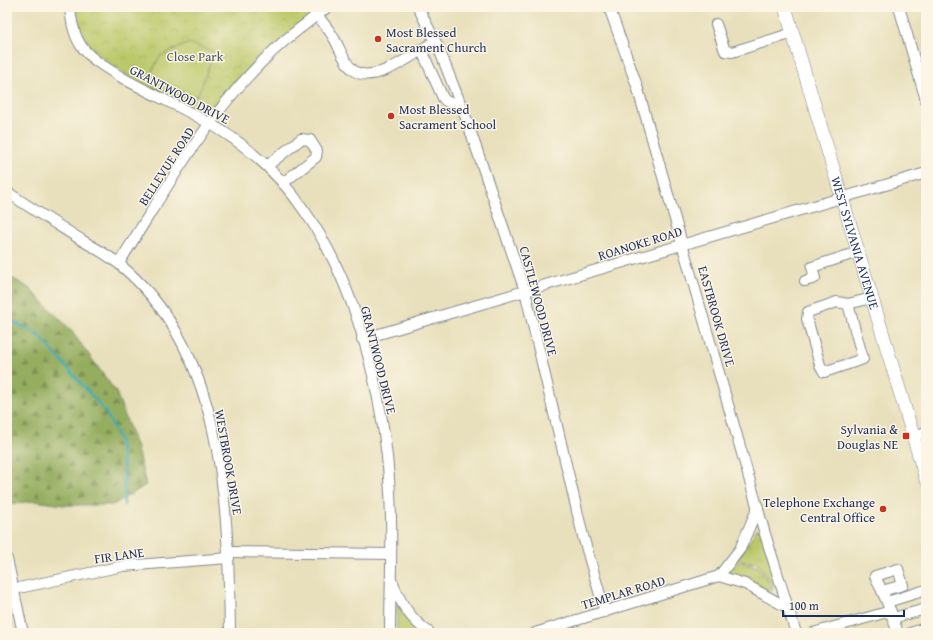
<svg xmlns="http://www.w3.org/2000/svg" width="933" height="640" viewBox="0 0 933 640" font-family="'Gentium Book Plus',serif">
<style>
.grass{fill:url(#grass-tufts);stroke:#6c7c64}
.forest{fill:url(#forest-firs);stroke:#586e5e}
.park{fill:url(#park-crowns);stroke:#6c7c64}
.garden{fill:#bcc96b;stroke:#6c7c64}
.lines{fill:none;stroke-linecap:round;stroke-linejoin:round}
.stream{stroke:#3aaab7;stroke-width:2.5}
.minor-casing{stroke:#82888d;stroke-width:12}
.major-casing{stroke:#82888d;stroke-width:14}
.minor{stroke:#fff;stroke-width:10}
.major{stroke:#fff;stroke-width:13}
.poi-dot{fill:#c8321e;stroke:#fcf5e5;stroke-width:1.5}
.labels{text-anchor:middle;stroke-width:3;stroke-linejoin:round;paint-order:stroke}
.poi-label{font-size:13px;fill:#1b2f5e;stroke:#fcf5e5;text-anchor:start}
.park-label{font-size:13px;fill:#435661;stroke:#fcf5e5}
.street-label{font-size:13px;fill:#1b2f5e;stroke:#fcf5e5}
</style>
<defs>
<pattern id="grass-tufts" width="24" height="20" patternUnits="userSpaceOnUse"><rect width="24" height="20" fill="#bcc96b"/><path d="M3 7l-1-3M5 7V3M7 7l1-3M15 17l-1-3M17 17v-4M19 17l1-3" fill="none" stroke="#a1ad5f"/></pattern>
<pattern id="forest-firs" width="22" height="20" patternUnits="userSpaceOnUse"><rect width="22" height="20" fill="#95ad5f"/><path d="M5 1l3.5 6h-7zM16 11l3.5 6h-7z" fill="#798d52"/></pattern>
<pattern id="park-crowns" width="20" height="18" patternUnits="userSpaceOnUse"><rect width="20" height="18" fill="#bcc96b"/><path d="M2 6a3 3 0 1 1 6 0M12 15a3 3 0 1 1 6 0" fill="none" stroke="#a1ad5f"/></pattern>
</defs>
<rect width="100%" height="100%" fill="#fcf5e5"/>
<filter id="ink" filterUnits="userSpaceOnUse"><feTurbulence type="fractalNoise" baseFrequency=".025" numOctaves="2"/><feDisplacementMap in="SourceGraphic" scale="8" xChannelSelector="R" yChannelSelector="G"/><feConvolveMatrix kernelMatrix="1 2 1 2 8 2 1 2 1" color-interpolation-filters="sRGB"/></filter>
<filter id="wash" filterUnits="userSpaceOnUse"><feTurbulence type="fractalNoise" baseFrequency=".012" numOctaves="4" result="noise"/><feDisplacementMap in="SourceGraphic" scale="16" xChannelSelector="R" yChannelSelector="G"/><feGaussianBlur stdDeviation="0.9" result="paint"/><feColorMatrix in="noise" values="0 0 0 0 0 0 0 0 0 0 0 0 0 0 0 0 0 1.4 0 .05"/><feComposite in="paint" operator="in"/></filter>
<g filter="url(#wash)">
<rect width="100%" height="100%" fill="#e8e0bc"/>
<!-- grass -->
<g class="grass">
<path d="M757,529l4,1 16,56 -3,1 -17,-25 -3,1 -16,-4z"/>
<path d="M736,561l17,4v2l4,-1 16,22 -5,3 -20,-11 -23,-6z"/>
<path d="M398,603l28,30h-29v-28z"/>
</g>
<!-- forest -->
<path class="forest" d="M7,275l22,13 41,41 46,63 20,53 10,40 -33,20h-49l-30,-4 -27,3z"/>
<!-- park -->
<path class="park" d="M75,7h249l-79,67 -35,40 -4,1c-29,-10 -104,-49 -120,-73 -7,-9 -11,-24 -11,-35z"/>
<!-- garden -->
<path class="garden" d="M189,43l25,9 -16,43 -6,2 -42,-22 10,-19z"/>
<g class="lines">
<!-- stream -->
<path class="stream" d="M7,319l31,15 67,77 14,28 5,30v36"/>
</g>
</g>
<g filter="url(#ink)">
<g class="lines">
<!-- minor casing -->
<g class="minor-casing">
<g id="minor">
<path d="M70,7c1,13 4,29 12,40 10,13 24,21 39,30 33,19 69,33 101,54 33,21 62,49 84,82 57,82 83,207 85,305 1,39 -1,77 -1,115"/>
<path d="M418,7l21,42 27,69 59,173 58,245 22,76"/>
<path d="M609,7l28,79 128,448 31,99"/>
<path d="M899,7l27,93"/>
<path d="M317,15c5,7 11,13 15,20 7,10 11,26 20,34 20,19 65,-17 83,-28"/>
<path d="M716,24l9,27 7,1 61,-19"/>
<path d="M421,49l22,49c5,6 9,5 16,4"/>
<path d="M267,166l34,-27 9,1 7,11 -1,6 -33,26"/>
<path d="M7,192c25,17 51,33 76,49 12,7 25,14 36,23 107,87 109,243 111,369"/>
<path d="M119,263c53,-83 101,-173 180,-234 10,-7 19,-16 29,-22"/>
<path d="M805,281l10,-3 -3,-11 46,-15"/>
<path d="M848,304l15,55 -39,13 -4,-7 -13,-46 1,-7 29,-10 11,2 24,-6"/>
<path d="M362,339l564,-166"/>
<path d="M913,436l13,-4"/>
<path d="M229,552l162,2"/>
<path d="M7,559l16,74"/>
<path d="M719,576l21,-27 18,-42"/>
<path d="M393,583c7,20 19,38 37,50"/>
<path d="M14,589l109,-23 106,-8"/>
<path d="M882,591l21,-6 -5,-16 -23,7 12,26"/>
<path d="M893,618l33,-9"/>
<path d="M535,633l184,-57 26,8 43,24"/>
<path d="M813,633l78,-22"/>
<path d="M898,633l-11,-31 39,-12"/>
<path d="M910,633l16,-5"/>
</g>
</g>
<!-- major casing -->
<g class="major-casing">
<g id="major">
<path id="s1" d="M785,7l141,472"/>
</g>
</g>
<!-- minor -->
<use href="#minor" class="minor"/>
<!-- major -->
<use href="#major" class="major"/>
</g>
</g>
<!-- markers -->
<g class="poi-dot">
<circle cx="378" cy="39" r="4"/>
<circle cx="391" cy="116" r="4"/>
<rect x="902" y="432" width="8" height="8" rx="2"/>
<circle cx="883" cy="509" r="4"/>
</g>
<g class="labels">
<!-- poi labels -->
<g class="poi-label">
<text x="386" y="37">Most Blessed<tspan x="386" dy="15">Sacrament Church</tspan></text>
<text x="399" y="114">Most Blessed<tspan x="399" dy="15">Sacrament School</tspan></text>
<text x="898" y="434" text-anchor="end">Sylvania &amp;<tspan x="898" dy="15">Douglas NE</tspan></text>
<text x="875" y="507" text-anchor="end">Telephone Exchange<tspan x="875" dy="15">Central Office</tspan></text>
</g>
<!-- park labels -->
<g class="park-label">
<text x="195" y="61">Close Park</text>
</g>
<!-- street labels -->
<g class="street-label">
<text transform="translate(180 94) rotate(28)" y="5">GRANTWOOD DRIVE</text>
<text transform="translate(166 166) rotate(-57)" y="5">BELLEVUE ROAD</text>
<text transform="translate(640 243) rotate(-17)" y="5">ROANOKE ROAD</text>
<text dy="5" stroke="none"><textPath href="#s1" startOffset="246">WEST SYLVANIA AVENUE</textPath></text>
<text transform="translate(539 301) rotate(75)" y="5">CASTLEWOOD DRIVE</text>
<text transform="translate(717 316) rotate(74)" y="5">EASTBROOK DRIVE</text>
<text transform="translate(379 360) rotate(76)" y="5">GRANTWOOD DRIVE</text>
<text transform="translate(229 462) rotate(80)" y="5">WESTBROOK DRIVE</text>
<text transform="translate(119 555) rotate(-8)" y="5">FIR LANE</text>
<text transform="translate(623 592) rotate(-17)" y="5">TEMPLAR ROAD</text>
</g>
</g>
<!-- margin -->
<rect width="933" height="640" fill="none" stroke="#fcf5e5" stroke-width="24"/>
<!-- scale -->
<path d="M783 610v6h121v-6" fill="none" stroke="#1b2f5e" stroke-width="2"/>
<text x="789" y="610" font-size="12" fill="#1b2f5e" stroke="#fcf5e5" stroke-width="3" paint-order="stroke">100 m</text>
</svg>
